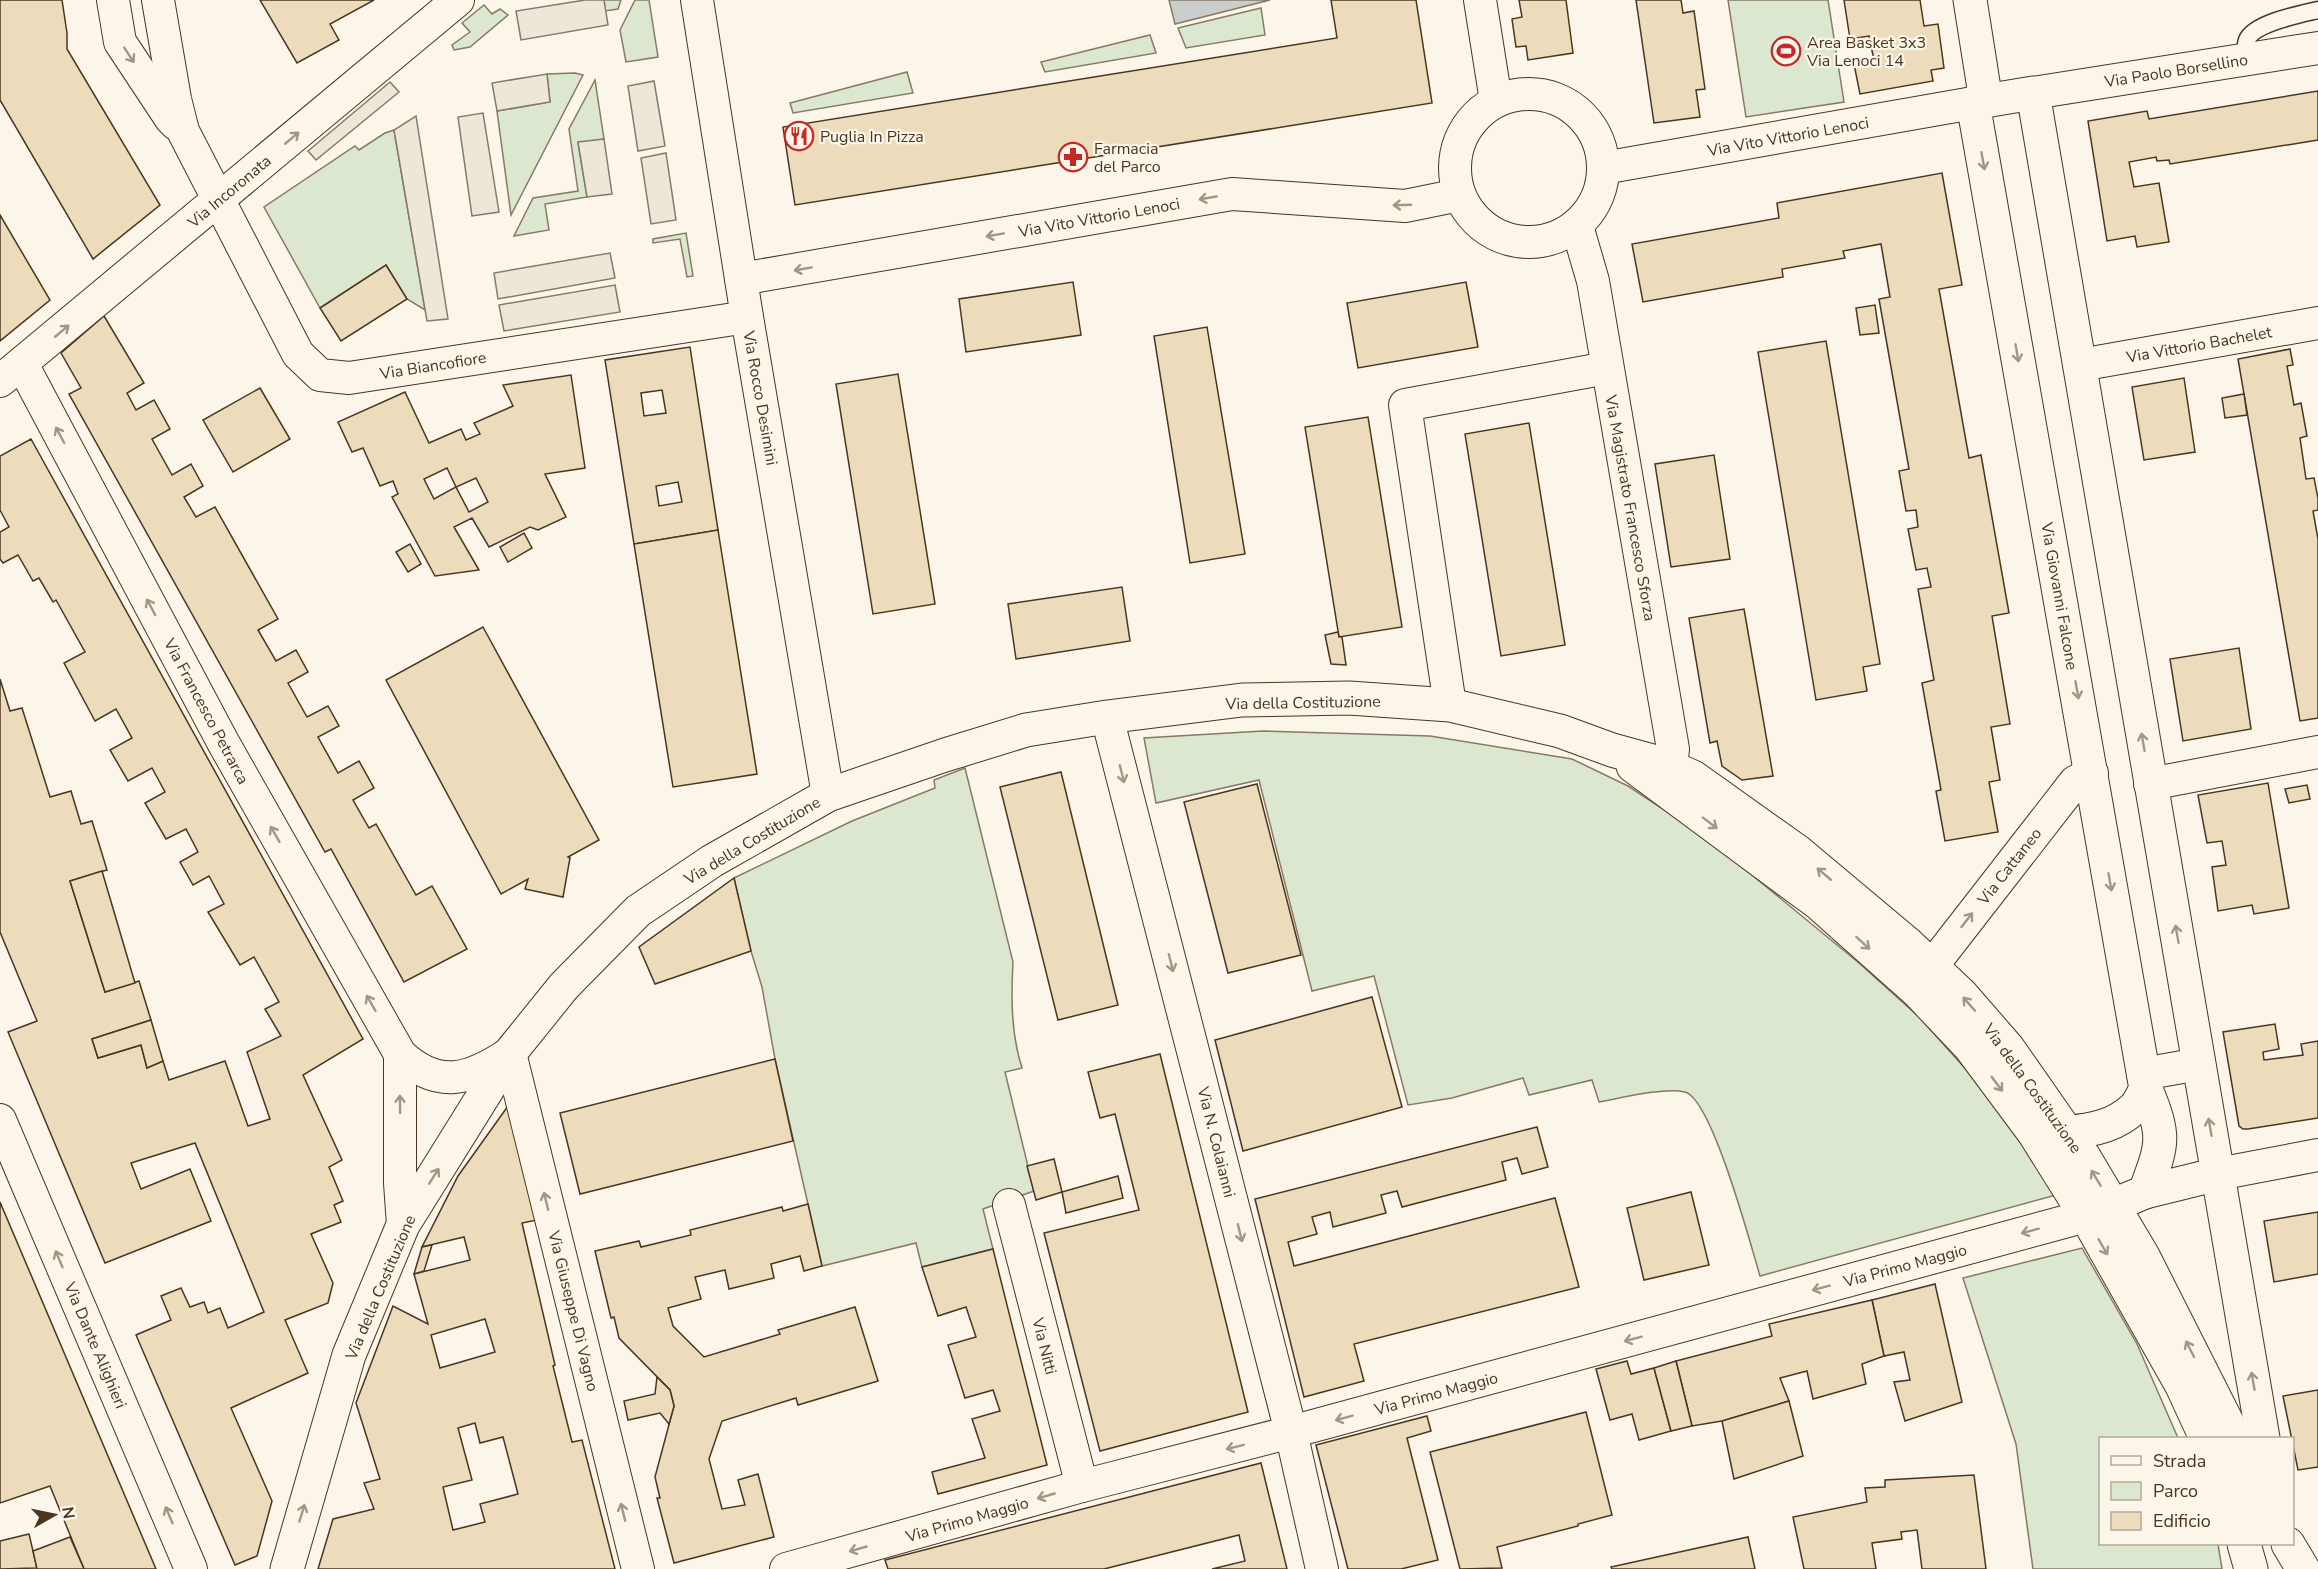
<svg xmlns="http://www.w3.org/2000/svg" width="2318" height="1569" viewBox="0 0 2318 1569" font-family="'Nunito Sans',sans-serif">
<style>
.green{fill:#dce7d0;stroke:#887966;stroke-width:1.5}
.parking{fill:#ede7d9;stroke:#887966;stroke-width:1.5}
.water{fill:#c9cecd;stroke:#887966;stroke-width:1.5}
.building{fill:#ecdcbc;stroke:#4a3520;stroke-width:1.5;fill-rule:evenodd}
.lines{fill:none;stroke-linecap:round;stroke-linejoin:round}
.lane-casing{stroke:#4a3520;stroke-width:19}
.street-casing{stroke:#4a3520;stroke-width:34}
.secondary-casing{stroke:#4a3520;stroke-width:35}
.lane{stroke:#fbf6e9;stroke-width:16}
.street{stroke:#fbf6e9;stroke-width:32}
.secondary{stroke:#fbf6e9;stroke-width:33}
.oneway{stroke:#a29684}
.labels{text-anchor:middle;stroke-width:4.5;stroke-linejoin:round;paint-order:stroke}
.poi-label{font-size:16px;fill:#4a3520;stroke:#fbf6e9;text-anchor:start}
.street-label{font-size:16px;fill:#4a3520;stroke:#fbf6e9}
</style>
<rect width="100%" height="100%" fill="#fbf6e9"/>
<!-- green -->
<g class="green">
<path d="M604,0h17l-3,9 -13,2z"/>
<path d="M635,0h14l9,57 -32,5 -6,-32z"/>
<path d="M1728,0h100l16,102 -98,15z"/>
<path d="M484,5l8,9 8,-5 8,6 -38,32 -16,3 -2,-5 18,-13 -8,-9z"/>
<path d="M1261,8l4,27 -79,13 -8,-20z"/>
<path d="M1150,35l6,18 -111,19 -4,-10z"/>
<path d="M907,72l6,21 -120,20 -3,-10z"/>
<path d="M575,73l8,2 -72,140 -14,-104 53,-9 -3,-28z"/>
<path d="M595,80l9,59 -26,4 9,54 -42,7 4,26 -35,6 19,-38 45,-7 -9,-62z"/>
<path d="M394,130l31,180 -18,-11 -21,-34 -66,43 -56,-101 91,-61 4,4 26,-17z"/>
<path d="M686,233l7,43 -6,1 -7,-38 -27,4v-4z"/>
<path d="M1263,731l167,5 142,23 56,27 79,52 152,125 60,54 69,77 68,101 -296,81c-9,-30 -48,-177 -75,-184 -20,-5 -64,6 -86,10l-7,-22 -63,15 -6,-17 -71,20 -44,7 -34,-129 -62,15 -53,-211 -103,23 -12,-65z"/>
<path d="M965,768l48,194c-2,35 -2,72 9,106l-17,4 29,119 -51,18 10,40 -71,18 -6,-24 -94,23 -47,-207 -13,-72 -11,-36 -17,-73 118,-57 83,-33 -1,-8z"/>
<path d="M2082,1248l55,96 41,94h-78v106h118l4,25h-189l-17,-125 -53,-166z"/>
</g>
<!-- parking -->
<g class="parking">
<path d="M585,0h19l4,25 -87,15 -5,-29z"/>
<path d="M547,74l3,28 -53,9 -5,-28z"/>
<path d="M654,81l11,65 -27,5 -10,-65z"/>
<path d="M390,82l9,10 -83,68 -8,-9z"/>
<path d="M483,113l16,99 -27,4 -14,-99z"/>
<path d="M416,116l32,203 -21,2 -33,-191z"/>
<path d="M604,139l8,55 -25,3 -9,-55z"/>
<path d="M666,153l10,67 -25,4 -10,-66z"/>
<path d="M610,253l5,25 -117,21 -4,-26z"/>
<path d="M615,285l5,27 -116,19 -5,-26z"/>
</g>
<!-- water -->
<path class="water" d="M1169,0h101l-95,24z"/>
<!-- building -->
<g class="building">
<path d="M0,0h62l5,33v16l93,156 -67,54 -93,-159z"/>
<path d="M260,0h114l-44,24 9,16 -42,23z"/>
<path d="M1331,0h85l16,103 -637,102 -12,-78 554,-89z"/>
<path d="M1519,0h47l7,53 -45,7 -2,-14 -10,1 -4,-28 10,-2z"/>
<path d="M1636,0h45l2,13 11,-2 11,78 -9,1 4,27 -46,6z"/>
<path d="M1844,0h76l4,26 14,-2 6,44 -13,2 2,11 -73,13 -6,-30 20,-4 -5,-24 -19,3z"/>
<path d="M2318,91v49l-148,24 -1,-4 -12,1 -1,-4 -27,5 5,25 25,-4 10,59 -32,5 -2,-11 -28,5 -19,-120 59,-10 2,8z"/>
<path d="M1942,173l20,112 -23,4 30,169 12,-3 28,158 -17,3 18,108 -19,3 9,53 -11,2 9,50 -53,9 -9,-50 5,-1 -19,-107 12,-3 -16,-91 13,-2 -4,-19 -11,2 -8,-41 10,-2 -2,-17 -10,1 -7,-40 10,-2 -30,-170 11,-2 -9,-53 -38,7 2,7 -63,11 1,8 -140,25 -11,-58 147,-26 -2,-15z"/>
<path d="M0,215l50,85 -50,41z"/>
<path d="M386,265l21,34 -66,42 -21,-33z"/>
<path d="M1073,282l8,53 -115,17 -7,-53z"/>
<path d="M1466,282l12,65 -120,21 -11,-65z"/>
<path d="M1875,305l4,28 -19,2 -4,-27z"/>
<path d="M104,316l40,67 -17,10 9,17 18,-10 16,29 -18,10 20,36 19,-11 12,22 -19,11 12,20 19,-10 63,112 -20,11 18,31 20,-11 12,22 -20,11 19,34 21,-11 11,20 -21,11 20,36 21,-12 15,27 -21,12 16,28 7,-4 40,71 16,-9 35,63 -63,33 -73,-133 -6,3 -256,-458 12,-6 -20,-35z"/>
<path d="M1207,327l38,227 -55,9 -36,-227z"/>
<path d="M1826,341l54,323 -17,3 4,24 -51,9 -58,-348z"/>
<path d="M690,347l28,183 -84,14 -29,-184zM662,390l4,23 -22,3 -3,-23zM678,482l4,20 -23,4 -3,-20z"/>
<path d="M2290,349l3,16 -6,1 7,39 7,-2 6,33 -7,2 6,41 8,-1 4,20v12l-5,1 5,28v179l-18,3 -62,-362z"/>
<path d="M898,374l37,230 -62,10 -37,-230z"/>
<path d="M571,375l14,93 -40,6 21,43 -28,13 -8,-3 -41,20 -17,-29 -18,9 25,43 -44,6 -43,-79 6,-3 -5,-13 -13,5 -17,-38 -11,4 -14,-30 67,-30 24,51 32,-14 5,11 14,-6 -6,-11 39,-17 -10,-21zM447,468l9,19 -22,12 -10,-20zM476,478l12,24 -19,10 -13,-25z"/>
<path d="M2184,378l11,74 -51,8 -12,-73z"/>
<path d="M260,388l30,51 -57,33 -30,-52z"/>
<path d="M2244,394l3,21 -22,3 -3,-20z"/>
<path d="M1368,417l34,210 -63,10 -34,-210z"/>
<path d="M1529,423l36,222 -64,11 -36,-222z"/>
<path d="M31,439l332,600 -60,36 39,85 -13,7 14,34 -9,4 7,17 -30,12 22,49 -5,20 -43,17 23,53 -77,35 41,93 -15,55 -22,9 -99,-230 35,-15 -10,-24 20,-8 9,19 14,-5 4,11 12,-5 8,20 36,-16 -69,-169 -64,20 10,26 49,-20 21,52 -106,42 -97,-231 29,-11 -37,-89v-253l10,32 12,-3 28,89 21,-6 10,33 11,-3 15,49 -37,11 35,111 34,-11 12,39 -59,19 6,19 43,-13 6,23 16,-7 6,19 56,-19 23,65 22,-7 -23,-67 34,-16 -16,-27 14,-7 -25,-45 -14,8 -32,-53 16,-8 -15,-28 -16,9 -13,-23 18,-10 -12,-23 -20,10 -21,-36 20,-11 -13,-24 -24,13 -18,-31 22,-12 -16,-29 -21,12 -31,-58 21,-11 -29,-52 -3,2 -14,-24 -6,3 -15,-26 -15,8 -3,-4v-27l9,-5 -9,-17v-54z"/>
<path d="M1714,455l16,104 -59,8 -16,-103z"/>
<path d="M718,530l39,244 -84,13 -39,-243z"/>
<path d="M524,533l8,15 -24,14 -8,-15z"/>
<path d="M410,544l11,20 -13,8 -12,-20z"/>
<path d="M1122,587l8,54 -114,18 -8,-55z"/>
<path d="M1744,609l29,167 -31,4 -20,-14 -5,-25 -7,2 -21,-125z"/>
<path d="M483,627l116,213 -31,17 2,1 -7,39 -38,-8 3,-10 -27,15 -115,-214z"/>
<path d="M1338,632l1,5h3l4,28 -15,-1 -6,-29z"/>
<path d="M2239,648l12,81 -68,12 -13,-82z"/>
<path d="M1061,772l57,233 -60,15 -58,-233z"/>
<path d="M2268,783l21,125 -35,6 -2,-9 -34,6 -6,-44 14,-2 -4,-24 -15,2 -9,-48z"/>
<path d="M1257,784l44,171 -73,18 -44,-171z"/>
<path d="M2307,785l3,14 -21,4 -4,-14z"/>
<path d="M102,871l33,112 -30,9 -35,-111z"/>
<path d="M734,878l17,73 -96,33 -16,-37z"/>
<path d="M1372,997l30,110 -159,44 -28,-111z"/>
<path d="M151,1020l12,41 -16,7 -6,-23 -43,13 -6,-19z"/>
<path d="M2275,1024l4,25 -16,3 1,8 39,-5 -2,-11 17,-3v77l-70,11h-5l-4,-3 -16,-94z"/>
<path d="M1160,1054l88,358 -148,39 -56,-218 95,-23 -24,-96 -15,4 -12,-46z"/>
<path d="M775,1059l18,82 -213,53 -20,-81z"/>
<path d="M508,1106l29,114 -15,3 33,142 -2,1 19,76 10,-2 33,129h-297l15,-50 41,-10 -10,-26 16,-4 -24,-76 37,-97 35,18 -14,-50 56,-14 -6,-23 -42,10 36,-71zM485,1319l10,33 -55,16 -9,-33zM475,1423l5,20 23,-6 15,57 -38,10 5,18 -32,8 -10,-43 29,-7 -14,-52z"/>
<path d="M1537,1127l11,40 -26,7 -5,-16 -15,4 4,18 -104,27 -5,-16 -16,4 5,18 -53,14 -3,-15 -18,5 5,17 -29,8 6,24 261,-68 24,89 -225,57 10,37 -60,16 -49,-198z"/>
<path d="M1054,1159l8,33 -26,8 -9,-34z"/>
<path d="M1118,1176l5,22 -57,15 -4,-21z"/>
<path d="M1691,1192l18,73 -65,15 -17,-72z"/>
<path d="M0,1202l156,367h-72l-34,-83 -50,17z"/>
<path d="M808,1204l14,62 -18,5 -4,-15 -29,8 3,14 -45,11 -4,-19 -30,7 6,22 -33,9 5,18 31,31 76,-23 -2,-4 77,-23 23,74 -80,24 -2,-7 -74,23 -13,38 13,50 23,-4 -7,-25 20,-6 16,63 -100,26 -17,-65h3l-5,-21 19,-71 -4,-16 -51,-52 -5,-21 -3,1 -16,-67 44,-10 2,6 50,-12 -1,-5 92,-23 1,4z"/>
<path d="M2318,1212v62l-44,8 -10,-61z"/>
<path d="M432,1245l-8,26 -10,3 8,-27z"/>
<path d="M993,1249l54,216 -109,29 -6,-22 53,-14 -13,-39 28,-8 -7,-21 -28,8 -17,-53 28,-8 -10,-30 -28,9 -16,-49z"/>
<path d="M1935,1284l27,118 -57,19 -11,-39 16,-2 -6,-28 -20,4 -12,-56z"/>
<path d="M1872,1300l12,56 -22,8 4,20 -53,15 -6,-28 -27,7 9,23 -67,20 -30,5 -16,-65 96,-25 -3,-12z"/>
<path d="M1627,1361l4,13 23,-6 17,63 -32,9 -7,-26 -22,6 -14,-51z"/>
<path d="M1676,1361l16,65 -21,5 -17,-63z"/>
<path d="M657,1377l13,13 4,16 -5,18 -9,-11 -32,7 -4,-19 31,-7z"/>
<path d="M2318,1390v77l-20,3 -15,-74z"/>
<path d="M1789,1401l14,55 -69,23 -12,-58z"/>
<path d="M1586,1412l26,103 -34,9v2l-81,21 5,21 -42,1 -30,-117z"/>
<path d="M1427,1416l4,15 -24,7 31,122 -37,9h-53l-32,-124z"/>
<path d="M1261,1463l26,106h-75l33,-8 -6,-26 -135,34h-216l-3,-9z"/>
<path d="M1974,1475l12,94h-64l-5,-39 -16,2 1,7 -30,4 4,26h-72l-11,-52 74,-15 -2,-14 20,-1v-7z"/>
<path d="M29,1534l8,34 -37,1v-28z"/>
<path d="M70,1537l14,32h-47l-4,-18z"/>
<path d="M1748,1537l7,32h-143l-1,-2z"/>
</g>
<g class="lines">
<!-- lane casing -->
<g class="lane-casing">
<path id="lane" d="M2245,59c0,-5 0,-14 2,-19 7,-17 54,-26 71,-30"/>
</g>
<!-- street casing -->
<g class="street-casing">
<g id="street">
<path d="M113,0l7,42 51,77 5,5"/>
<path d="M158,0l17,99 8,32 115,223 22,21 29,3 398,-61"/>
<path d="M697,0l50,317 81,478"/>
<path d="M1480,0l16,101"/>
<path d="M2033,93l285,-45"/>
<circle cx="1529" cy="168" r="74"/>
<path d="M1603,168l370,-65"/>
<path d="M1577,226l16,55 80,468 -5,42"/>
<path d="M741,279l491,-85 173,12 54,-11"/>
<path d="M22,364l202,380 176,310c38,36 70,26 110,-1l128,516"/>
<path d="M2080,365l238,-42"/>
<path d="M0,381l458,-381"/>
<path d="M1450,705l-45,-300 202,-37"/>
<path d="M1107,717l184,715 31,137"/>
<path d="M2150,784l168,-32"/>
<path d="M1932,966l143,-184 17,-9"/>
<path d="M400,1054v129l3,42"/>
<path d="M2143,1074l56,-10"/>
<path d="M0,1120l191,449"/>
<path d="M2218,1174l100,-19"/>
<path d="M1009,1205l73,281"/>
<path d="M786,1569l296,-83 209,-54 795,-216"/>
</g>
</g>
<!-- secondary casing -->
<g class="secondary-casing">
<g id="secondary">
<path d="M1970,0l16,101"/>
<path d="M1633,766l185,137 100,89 52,55 64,86 52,83 96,170 24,52"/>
<path d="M2067,1132c24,-1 48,-6 66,-23 6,-5 9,-14 13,-20l-173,-986 60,-10 230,1345"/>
<path d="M2145,1192c18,-49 21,-54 1,-103"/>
<path d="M2094,1213l51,-21 73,-18"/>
<path d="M2244,1544l7,25"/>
<path d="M2288,1544l15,25"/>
<path d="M287,1569l62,-214 54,-130 107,-172 54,-67 74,-75 74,-50 116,-66 117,-40 81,-25 81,-13 135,-17 107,-2 101,7 110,26 52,19 51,14 30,13 104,74 111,93 54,51 46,53 76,109 59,99 92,182"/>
</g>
</g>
<!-- lane -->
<use href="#lane" class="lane"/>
<!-- street -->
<use href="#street" class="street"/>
<!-- secondary -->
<use href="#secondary" class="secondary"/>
</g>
<!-- one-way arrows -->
<defs><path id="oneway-shaft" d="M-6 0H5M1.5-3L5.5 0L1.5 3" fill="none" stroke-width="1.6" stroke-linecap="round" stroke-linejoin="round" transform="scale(1.5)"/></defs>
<g class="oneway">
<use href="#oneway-shaft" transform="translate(129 55) rotate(57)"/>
<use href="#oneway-shaft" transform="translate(292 138) rotate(-40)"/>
<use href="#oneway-shaft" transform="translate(1983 161) rotate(80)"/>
<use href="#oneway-shaft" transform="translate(1208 198) rotate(170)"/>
<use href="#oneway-shaft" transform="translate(1402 205) rotate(178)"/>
<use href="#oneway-shaft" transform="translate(995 235) rotate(170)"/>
<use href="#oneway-shaft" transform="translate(803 269) rotate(170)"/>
<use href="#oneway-shaft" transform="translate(62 331) rotate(-40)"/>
<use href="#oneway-shaft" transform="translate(2017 353) rotate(80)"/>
<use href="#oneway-shaft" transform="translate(60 435) rotate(-118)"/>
<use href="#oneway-shaft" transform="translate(151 607) rotate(-118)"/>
<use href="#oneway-shaft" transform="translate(2077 690) rotate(80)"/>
<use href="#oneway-shaft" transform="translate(2143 742) rotate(-100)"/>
<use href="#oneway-shaft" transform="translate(1122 774) rotate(76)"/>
<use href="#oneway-shaft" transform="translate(1710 823) rotate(37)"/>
<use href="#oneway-shaft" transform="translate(275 834) rotate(-120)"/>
<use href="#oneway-shaft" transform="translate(1824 874) rotate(-140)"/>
<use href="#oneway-shaft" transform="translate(2110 882) rotate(80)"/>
<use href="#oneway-shaft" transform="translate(1967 920) rotate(-52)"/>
<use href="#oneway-shaft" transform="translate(2177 934) rotate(-100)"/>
<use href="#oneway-shaft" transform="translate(1863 943) rotate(42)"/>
<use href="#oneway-shaft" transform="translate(1171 963) rotate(76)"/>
<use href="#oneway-shaft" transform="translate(371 1003) rotate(-120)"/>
<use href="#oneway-shaft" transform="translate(1969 1004) rotate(-131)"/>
<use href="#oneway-shaft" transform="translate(1997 1084) rotate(53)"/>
<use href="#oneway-shaft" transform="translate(400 1104) rotate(-91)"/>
<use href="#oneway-shaft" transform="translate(2210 1127) rotate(-100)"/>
<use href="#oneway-shaft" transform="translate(434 1176) rotate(-58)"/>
<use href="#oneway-shaft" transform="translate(2096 1178) rotate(-121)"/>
<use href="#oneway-shaft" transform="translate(546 1201) rotate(-104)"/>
<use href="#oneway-shaft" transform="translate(2030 1231) rotate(165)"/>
<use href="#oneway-shaft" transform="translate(1240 1233) rotate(76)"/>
<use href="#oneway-shaft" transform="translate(2103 1247) rotate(60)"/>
<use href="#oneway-shaft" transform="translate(59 1259) rotate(-113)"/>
<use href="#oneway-shaft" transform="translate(1821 1288) rotate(165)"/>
<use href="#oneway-shaft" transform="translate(1633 1339) rotate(165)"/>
<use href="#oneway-shaft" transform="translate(2190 1349) rotate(-117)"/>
<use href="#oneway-shaft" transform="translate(2253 1381) rotate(-100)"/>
<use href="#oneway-shaft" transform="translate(1344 1418) rotate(165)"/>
<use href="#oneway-shaft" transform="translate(1235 1447) rotate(166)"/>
<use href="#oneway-shaft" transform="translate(1046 1496) rotate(164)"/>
<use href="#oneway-shaft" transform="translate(623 1512) rotate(-104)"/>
<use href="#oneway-shaft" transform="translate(302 1513) rotate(-73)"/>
<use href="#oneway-shaft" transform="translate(169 1515) rotate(-113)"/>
<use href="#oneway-shaft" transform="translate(858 1549) rotate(164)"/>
</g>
<!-- icons -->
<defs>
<g id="stadium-ring" transform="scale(1.5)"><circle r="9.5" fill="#fbf6e9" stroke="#c62828" stroke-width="1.5"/><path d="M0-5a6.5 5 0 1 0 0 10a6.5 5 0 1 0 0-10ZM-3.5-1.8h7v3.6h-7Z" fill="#c62828"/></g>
<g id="restaurant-ring" transform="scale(1.5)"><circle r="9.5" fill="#fbf6e9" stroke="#c62828" stroke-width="1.5"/><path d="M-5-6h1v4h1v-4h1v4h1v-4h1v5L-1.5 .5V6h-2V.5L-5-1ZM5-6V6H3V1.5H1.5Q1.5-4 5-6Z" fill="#c62828"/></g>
<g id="pharmacy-ring" transform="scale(1.5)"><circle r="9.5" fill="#fbf6e9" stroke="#c62828" stroke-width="1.5"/><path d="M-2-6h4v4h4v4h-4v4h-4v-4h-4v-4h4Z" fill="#c62828"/></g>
</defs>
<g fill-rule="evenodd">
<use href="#stadium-ring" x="1786" y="51"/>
<use href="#restaurant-ring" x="799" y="136"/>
<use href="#pharmacy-ring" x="1073" y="157"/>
</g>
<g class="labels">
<!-- poi labels -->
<g class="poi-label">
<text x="1807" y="48">Area Basket 3x3<tspan x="1807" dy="18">Via Lenoci 14</tspan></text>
<text x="820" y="142">Puglia In Pizza</text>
<text x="1094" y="154">Farmacia<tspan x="1094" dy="18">del Parco</tspan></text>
</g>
<!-- street labels -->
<g class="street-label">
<text transform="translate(2176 70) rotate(-9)" y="6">Via Paolo Borsellino</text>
<text transform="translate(1788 136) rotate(-10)" y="6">Via Vito Vittorio Lenoci</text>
<text transform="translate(229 191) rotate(-40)" y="6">Via Incoronata</text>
<text transform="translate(1099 217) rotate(-10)" y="6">Via Vito Vittorio Lenoci</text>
<text transform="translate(2199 344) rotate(-10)" y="6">Via Vittorio Bachelet</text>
<text transform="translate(433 365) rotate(-9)" y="6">Via Biancofiore</text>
<text transform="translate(761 398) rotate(80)" y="6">Via Rocco Desimini</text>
<text transform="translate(1631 508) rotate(80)" y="6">Via Magistrato Francesco Sforza</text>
<text transform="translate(2060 596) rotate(80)" y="6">Via Giovanni Falcone</text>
<text transform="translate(1303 702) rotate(-1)" y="6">Via della Costituzione</text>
<text transform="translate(207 711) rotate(62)" y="6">Via Francesco Petrarca</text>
<text transform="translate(752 840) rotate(-31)" y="6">Via della Costituzione</text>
<text transform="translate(2009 866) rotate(-52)" y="6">Via Cattaneo</text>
<text transform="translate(2033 1088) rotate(54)" y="6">Via della Costituzione</text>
<text transform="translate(1217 1142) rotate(76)" y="6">Via N. Colaianni</text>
<text transform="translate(1905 1265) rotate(-15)" y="6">Via Primo Maggio</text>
<text transform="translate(380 1287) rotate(-67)" y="6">Via della Costituzione</text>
<text transform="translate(574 1311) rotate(76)" y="6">Via Giuseppe Di Vagno</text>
<text transform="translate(96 1345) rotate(67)" y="6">Via Dante Alighieri</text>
<text transform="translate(1045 1346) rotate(76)" y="6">Via Nitti</text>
<text transform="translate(1436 1393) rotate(-15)" y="6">Via Primo Maggio</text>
<text transform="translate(967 1519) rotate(-16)" y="6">Via Primo Maggio</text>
</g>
</g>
<!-- legend -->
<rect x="2099" y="1437" width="195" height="108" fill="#fbf6e9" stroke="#b4a999" stroke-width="1.5"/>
<rect x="2111" y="1456" width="30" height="9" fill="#fbf6e9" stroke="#b4a999" stroke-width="1.5"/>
<text x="2153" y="1467" font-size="18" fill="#4a3520">Strada</text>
<rect x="2111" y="1482" width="30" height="18" fill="#dce7d0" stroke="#b4a999" stroke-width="1.5"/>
<text x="2153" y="1497" font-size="18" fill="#4a3520">Parco</text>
<rect x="2111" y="1512" width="30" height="18" fill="#ecdcbc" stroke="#b4a999" stroke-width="1.5"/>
<text x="2153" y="1527" font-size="18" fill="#4a3520">Edificio</text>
<!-- north arrow -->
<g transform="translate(54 1515) rotate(81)" stroke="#fbf6e9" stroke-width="4.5" paint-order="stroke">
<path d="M0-4.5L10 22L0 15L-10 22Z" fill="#4a3520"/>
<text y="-9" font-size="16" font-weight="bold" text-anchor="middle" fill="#4a3520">N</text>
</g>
</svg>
